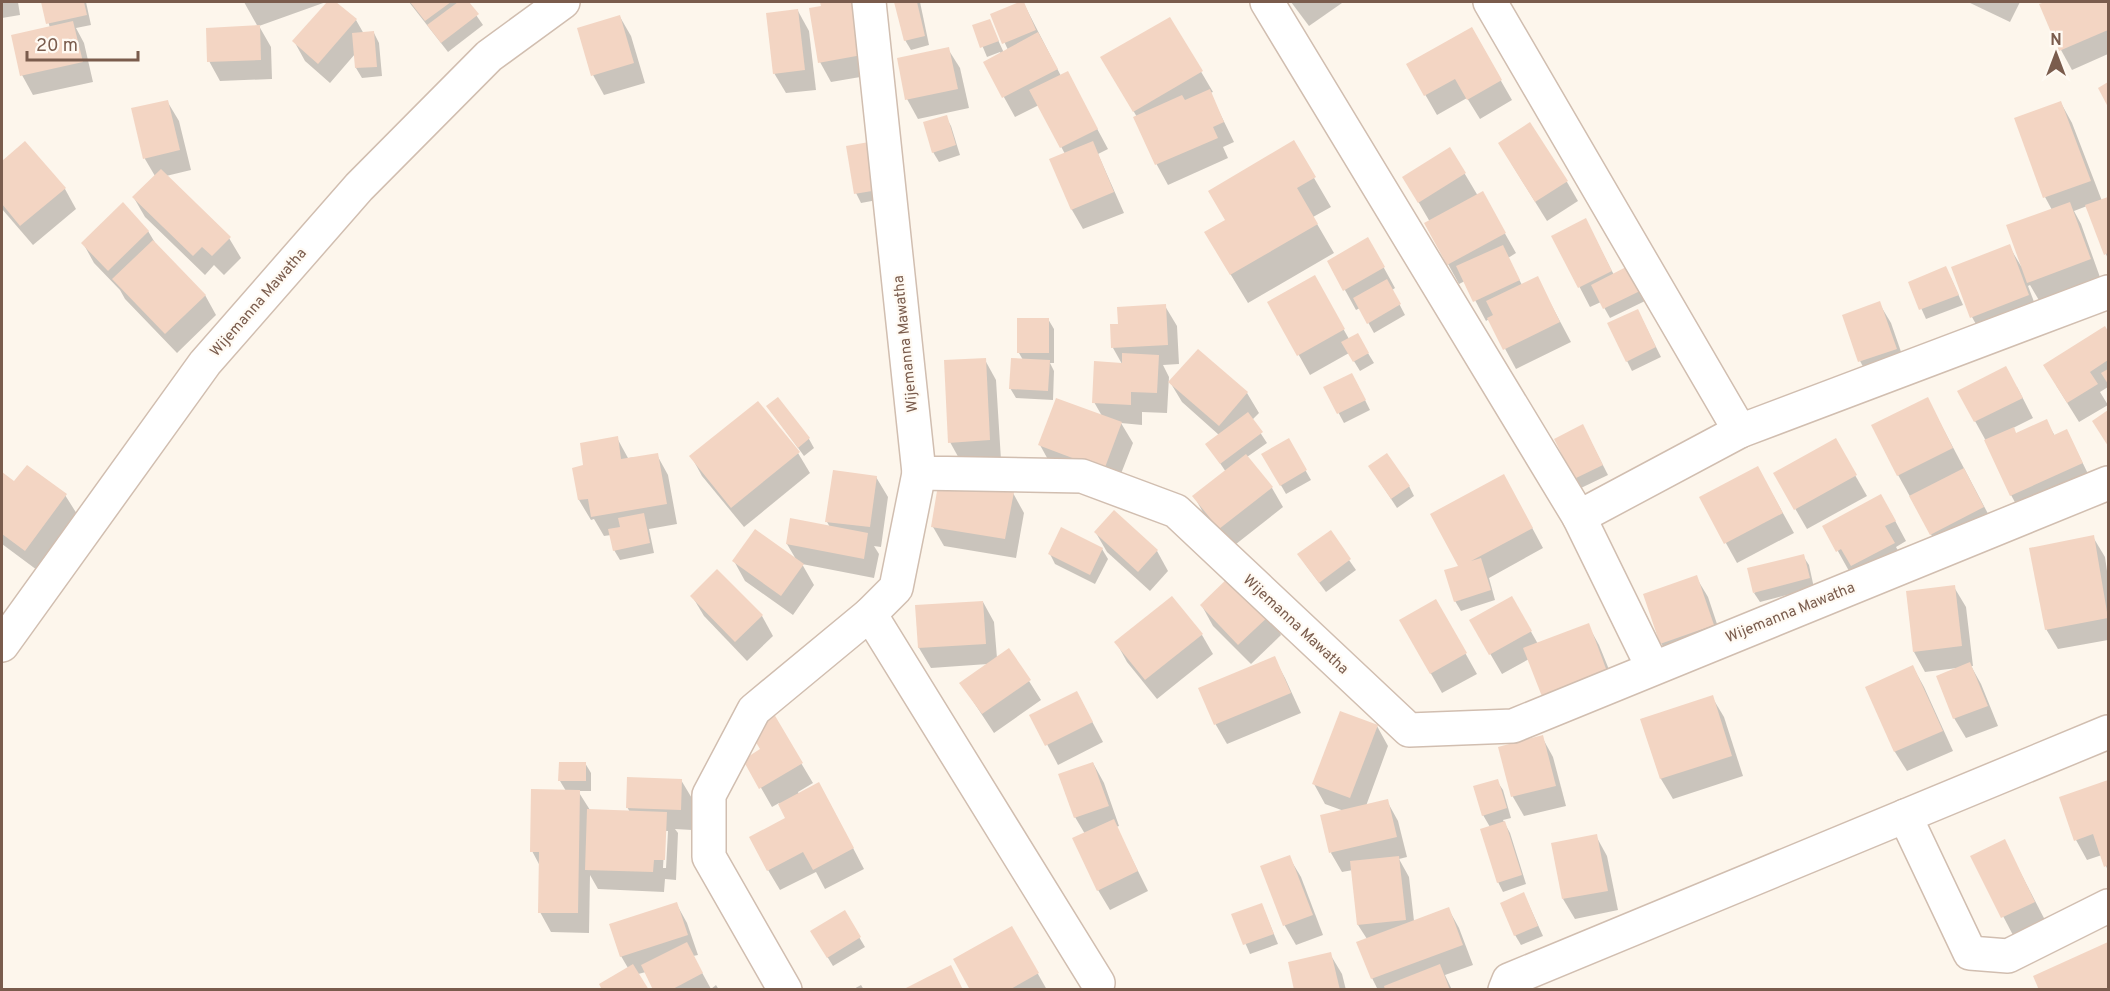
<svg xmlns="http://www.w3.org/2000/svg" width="2110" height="991" viewBox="0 0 2110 991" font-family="Overpass,sans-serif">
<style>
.shadow{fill:#0003;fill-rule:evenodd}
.building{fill:#f3d5c3}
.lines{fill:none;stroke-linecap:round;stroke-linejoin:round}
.minor-casing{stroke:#d1beb0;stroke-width:36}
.minor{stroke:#fff;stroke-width:33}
.labels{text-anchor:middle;stroke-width:4.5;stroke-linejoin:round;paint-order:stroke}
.street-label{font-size:15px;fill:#7a5c4d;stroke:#fffaf3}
</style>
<rect width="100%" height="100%" fill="#fdf6ec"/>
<!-- shadow -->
<g class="shadow">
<path d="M2,2h16l2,13 -18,3z"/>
<path d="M43,2h43l5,23 -15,3 8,15 9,39 -60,13 -11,-20 28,-47z"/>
<path d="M244,2h82l-67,24 12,21 1,32 -52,2 -11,-20 49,-34z"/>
<path d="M329,2h5l22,18 8,14 10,-1 5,10 3,33 -20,2 -6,-10 -1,-14 -25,29 -25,-22 -11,-20z"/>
<path d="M409,2h58l16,23 -35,27z"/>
<path d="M821,2h37l14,73 -41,7 -11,-20z"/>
<path d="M896,2h24l9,43 -18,5 -6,-10z"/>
<path d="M1023,2l38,74 17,17 30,56 -10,5 26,59 -41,16 -11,-19 -21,-50 14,-6 -26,-49 -24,12 -30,-54 16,-9 -1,-2 -13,5 -13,-31 15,-6 15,33 4,-3 -16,-35z"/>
<path d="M1291,2h50l1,1 -33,23z"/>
<path d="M1968,2h52l-10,20z"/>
<path d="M2049,2h59v52l-36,16 -11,-20 -20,-45z"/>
<path d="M798,11l11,20 7,59 -30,3 -12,-20z"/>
<path d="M620,17l11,19 14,47 -41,12 -11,-20z"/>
<path d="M1170,19l43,73 -3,1 24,49 -11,5 5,11 -60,27 -11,-20 -22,-47 2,-1 -35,-59z"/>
<path d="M1471,29l41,71 -32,19 -13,-21 -30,17 -29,-50z"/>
<path d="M948,49l12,19 9,40 -51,11 -11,-20z"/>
<path d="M167,101l12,20 12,49 -25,6 63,62 12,20 -17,17 -10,-10 -9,10 -60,-58 -11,-19 21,-22 -10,-17 -12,-50z"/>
<path d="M2061,103l11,20 30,78 6,-3v61l-21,-53 -13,5 7,13 20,56 -61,22 -10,-17 -2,1 11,29 -56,22 -11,-20 37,-71 12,20 1,-1 30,-55 -7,-13 -29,-78z"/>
<path d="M946,117l5,9 9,29 -21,7 -6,-10z"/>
<path d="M1293,142l38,65 -18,10 21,36 -86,50 -25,-41 4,-41z"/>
<path d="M25,143l40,46 11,20 -43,36 -31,-36v-46z"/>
<path d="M848,147l40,51 -27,5 -5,-10z"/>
<path d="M1450,149l28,47 4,-3 34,60 -8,5 14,27 15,-7 34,64 -55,27 -27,-50 -3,2 -21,-40 -6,3 -11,-20 -18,-42 -26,-45z"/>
<path d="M1511,163l56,19 11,19 -31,20z"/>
<path d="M148,231l9,15 48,49 11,20 -39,38 -52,-54 -5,-9 -26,-27 -11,-20z"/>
<path d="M1553,236l43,4 18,35 19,3 12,23 -35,17 -9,-16 -11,5z"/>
<path d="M1368,239l27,49 -3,2 13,25 -31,18 -14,-25 -4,2 -27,-49z"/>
<path d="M1314,277l35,62 8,-4 17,28 -14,8 -11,-18 -39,22 -41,-73z"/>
<path d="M1951,278l12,27 -37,14 -16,-36z"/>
<path d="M1879,303l12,20 16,46 -36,12 -11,-20 -16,-45z"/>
<path d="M1165,306l12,20 2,38 -16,1 6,12 -2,36 -25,-1v13l-21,-2 12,20 -18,46 -64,-24 -11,-20 62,-29 -8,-14 28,-38 -9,-16 7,-22z"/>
<path d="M1019,319h29l6,10v34h-4l4,8 -1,29 -37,-2 -6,-10 13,-28 -4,-7z"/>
<path d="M1643,321l18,36 -29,14 -5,-10z"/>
<path d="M2105,328l3,6v53l-8,5 8,13 -29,17 -23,-37z"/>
<path d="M1198,351l49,42 12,20 -7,7 15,23 -20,14 25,31 11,19 -52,41 -26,-32 -11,-20 32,-24 -19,-28 12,-9 -37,-33 -12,-20z"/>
<path d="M985,360l11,20 5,80 -40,2 -11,-20z"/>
<path d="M1357,384l13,26 -26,13 -19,-35z"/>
<path d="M2017,387l16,31 -20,10 3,6 30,-13 9,15 12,-5 26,53 -71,31 -11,-20 -25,-54 -27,-49z"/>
<path d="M1927,398l68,129 -53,27 -44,-79z"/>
<path d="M768,407l41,32 5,9 -10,8z"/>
<path d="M1588,436l20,39 -27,13 -25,-48z"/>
<path d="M617,438l11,20 29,-3 11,20 9,49 -28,5 5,24 -34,7 -6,-10 -3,-15 -7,1 -10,-17 -3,1 -12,-20 6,-34z"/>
<path d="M1288,440l23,40 -25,14 -23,-40z"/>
<path d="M1835,440l32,56 -60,33 -32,-55z"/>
<path d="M798,453l12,20 -66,54 -42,-51 -11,-20z"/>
<path d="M2,474l13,9 50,12 12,19 -40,56 -35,-26z"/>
<path d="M1376,476l33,10 5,10 -17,12z"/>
<path d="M876,477l12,20 -7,50 -7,-1 5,8 -5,24 -72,-14 12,21 -21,30 -48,-34 -11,-20h63l-10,-17 43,-17 -3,-5z"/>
<path d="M1769,488l25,45 -57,30 -36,-65z"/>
<path d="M1013,493l11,20 -8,45 -72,-12 -11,-19z"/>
<path d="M1515,496l28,52 -54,30 6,22 -34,11 -6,-10 5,-34z"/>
<path d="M1892,515l14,26 -10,6 9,16 -41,22 -10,-17 -5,3 -25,-45z"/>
<path d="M1096,533l61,18 11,20 -18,20 -43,-39z"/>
<path d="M1330,533l26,37 -30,22 -21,-28z"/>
<path d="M2093,537l12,20 3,21v62l-50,9 -12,-20z"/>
<path d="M1102,549l6,10 -13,25 -40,-20 -5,-10z"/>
<path d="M1803,556l6,9 5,23 -54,14 -6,-9z"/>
<path d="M1696,577l12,20 16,48 -51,18 -12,-20z"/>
<path d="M1954,587l12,20 7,59h-2l10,18 17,42 -32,12 -12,-20 -16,-42 19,-8 -32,4 -11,-20z"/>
<path d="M692,596l70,20 11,20 -26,25 -43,-45z"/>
<path d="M1512,598l26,46 50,-19 11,20 20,49 -90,-35 -27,15 -31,-53z"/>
<path d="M1436,601l41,73 -35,19 -41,-72z"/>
<path d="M983,602l11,20 3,36 32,23 12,19 -47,33 -33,-50 27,-19 -57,4 -12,-20 -3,-42z"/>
<path d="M1202,606l68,9 11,20 -30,29 -38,-38z"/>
<path d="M1202,635l11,19 -56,45 -30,-37 -11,-20z"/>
<path d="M1274,658l11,20 16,35 -74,31 -11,-19 -16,-36z"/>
<path d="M1913,667l11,20 29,64 -46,20 -12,-19 -28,-64z"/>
<path d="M1077,693l26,49 -45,23 -26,-49z"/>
<path d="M1712,697l12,20 19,59 -70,23 -12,-20 -19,-60z"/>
<path d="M773,716l40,67 -15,9 1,2 31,10 34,65 -39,20 -9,-17 -36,18 -12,-20 19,-51 -8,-16 -7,4 -27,-47 17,-10z"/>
<path d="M1377,726l11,20 -22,60 21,-5 11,20 9,36 -8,2 10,18 5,44 34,-13 11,20 14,37 -28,10 7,15h-74l-6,-12 -5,-39 -9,-14 -5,-55 -11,2 -11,-19 13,-42 -19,-7 -11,-20z"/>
<path d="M1542,737l11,20 13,49 -42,10 -11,-19 -13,-49z"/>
<path d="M585,763l6,10v18h-13l12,19 40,2 -3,-5 54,-27 12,20 -1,30 -17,-1 3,4 -2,47 -11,-1 -1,13 -66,-3 -8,-14 -1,58 -38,-1 -11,-20v-46l-8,-15 34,-60 -6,-10zM665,831h3l-2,37h-3z"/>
<path d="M1093,763l11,20 15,43 -3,1 32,64 -38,19 -12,-20 -13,-56 -10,-17z"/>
<path d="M1497,781l6,9 8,28 -8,2 7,13 16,51 -23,8 -5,-10 -8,-55 -7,-12z"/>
<path d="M2108,782v89l-6,-16 -15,5 -11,-20 -15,-42z"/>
<path d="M1596,836l11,20 11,54 -43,9 -12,-20z"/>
<path d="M2004,841l42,81 -32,15 -42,-80z"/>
<path d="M1289,857l12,20 22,58 -27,10 -11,-19 -23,-59z"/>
<path d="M1524,894l19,42 -22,9 -6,-10z"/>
<path d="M676,903l11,20 11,32 -5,1 18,33 5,-4 3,5h-64l-9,-18 -8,2 -10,-6 -7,-12z"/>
<path d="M1262,905l16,39 -28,10 -17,-39z"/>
<path d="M844,912l21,35 -32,19 -21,-34z"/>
<path d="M1012,928l35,62h-76z"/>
<path d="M2108,943v47h-67l-6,-13z"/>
<path d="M1330,954l12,20 4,16h-50z"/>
<path d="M861,985l3,5h-12z"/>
</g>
<!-- building -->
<g class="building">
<path d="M41,2h43l3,13 -41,9z"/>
<path d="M327,2h9l21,17 -39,45 -26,-23z"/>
<path d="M410,2h41l-26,19z"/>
<path d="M458,2h11l10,12 -38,29 -14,-18z"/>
<path d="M820,2h33l9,53 -44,8 -9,-55 12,-2z"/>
<path d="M894,2h23l8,34 -21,5z"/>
<path d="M1019,2h5l12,28 -34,14 -12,-30z"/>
<path d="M2045,2h63v28l-49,21 -20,-47z"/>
<path d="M798,9l7,61 -32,4 -7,-61z"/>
<path d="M620,15l14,48 -43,13 -14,-48z"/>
<path d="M1170,17l33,54 -70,41 -33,-55z"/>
<path d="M990,19l9,22 -19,7 -8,-23z"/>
<path d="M73,21l10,41 -63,14 -9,-41z"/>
<path d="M260,25l1,35 -54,2 -1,-34z"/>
<path d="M1472,27l30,53 -35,20 -12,-21 -31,17 -18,-32z"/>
<path d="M374,31l3,36 -22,1 -3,-35z"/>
<path d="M1038,32l20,37 -56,29 -19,-36z"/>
<path d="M949,47l9,42 -53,11 -8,-42z"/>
<path d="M1068,71l30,58 -38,19 -31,-58z"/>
<path d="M2108,82v25l-10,-19z"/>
<path d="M1210,89l14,33 -11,5 5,11 -63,27 -22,-48 49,-22 3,5z"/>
<path d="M168,100l12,50 -37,9 -12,-51z"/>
<path d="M2061,101l30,80 -48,17 -29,-80z"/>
<path d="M947,115l9,30 -24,8 -9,-31z"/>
<path d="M1530,122l38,59 -33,21 -37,-59z"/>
<path d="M1294,140l22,37 -19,11 21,36 -88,51 -26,-43 21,-12 -17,-29z"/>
<path d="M25,141l41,47 -46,38 -18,-22v-43z"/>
<path d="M875,141l9,48 -30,5 -8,-48z"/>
<path d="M1093,141l21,51 -43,18 -22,-51z"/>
<path d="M1450,147l16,26 -48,30 -16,-26z"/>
<path d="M161,169l70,68 -19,19 -10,-9 -9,9 -61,-59z"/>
<path d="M1483,191l23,42 -59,32 -23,-42z"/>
<path d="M2108,197v56l-4,2 -19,-50z"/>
<path d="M123,202l26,29 -41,40 -27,-28z"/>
<path d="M2070,202l21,57 -64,24 -21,-58z"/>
<path d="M1586,218l26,53 -34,17 -27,-52z"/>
<path d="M1368,237l17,30 -42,24 -16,-30z"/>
<path d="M153,240l53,55 -41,39 -53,-55z"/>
<path d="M2010,244l19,51 -59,23 -19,-51z"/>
<path d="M1503,245l17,35 -47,22 -17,-36z"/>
<path d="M1628,266l12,25 -37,18 -12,-24z"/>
<path d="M1946,266l13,29 -40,15 -11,-28z"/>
<path d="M1315,275l30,54 -48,27 -30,-54z"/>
<path d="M1538,276l22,46 -57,28 -16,-32 6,-3 -7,-14z"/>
<path d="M1387,279l14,25 -34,20 -14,-26z"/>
<path d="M1880,301l17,48 -39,13 -16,-47z"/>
<path d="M1166,304l2,41 -57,3 -1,-24h8l-1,-17z"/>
<path d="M1638,309l18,38 -30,15 -19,-39z"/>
<rect x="1017" y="318" width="32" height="35"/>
<path d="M2105,326l3,5v29l-18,12 8,12 -31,19 -24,-38z"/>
<path d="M1358,333l11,20 -16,9 -12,-20z"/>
<path d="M1198,349l50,43 -29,34 -51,-44z"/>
<path d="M1122,353l37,2 -2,38 -26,-1v13l-39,-2 2,-42 28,2z"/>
<path d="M986,358l4,82 -42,3 -4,-83z"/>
<path d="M1011,358l39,2 -2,31 -39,-2z"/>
<path d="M2006,366l17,32 -49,24 -17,-31z"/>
<path d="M2108,369v15l-7,-11z"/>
<path d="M1352,373l14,27 -29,14 -14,-27z"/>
<path d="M778,397l32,41 -12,10 -32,-42z"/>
<path d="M1928,397l25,51 -56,28 -26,-51z"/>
<path d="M1056,398l66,24 -18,48 -66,-25z"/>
<path d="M758,401l42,51 -69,56 -42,-52z"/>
<path d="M2108,410v36l-16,-25z"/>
<path d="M1248,412l15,20 -43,32 -15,-20z"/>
<path d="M2047,419l7,16 13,-6 16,34 -73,33 -26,-56 30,-13 2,6z"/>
<path d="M1583,424l20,41 -29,14 -20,-40z"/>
<path d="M618,436l3,23 37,-6 9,51 -76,13 -3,-18 -10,1 -6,-32 11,-3 -3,-22z"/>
<path d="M1289,438l18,32 -27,16 -19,-32z"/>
<path d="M1836,438l21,37 -63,35 -21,-37z"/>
<path d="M1387,453l23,33 -19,13 -23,-33z"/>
<path d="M1246,454l27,33 -54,42 -27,-33z"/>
<path d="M27,465l40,29 -42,57 -23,-17v-62l12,9z"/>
<path d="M1758,466l25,47 -59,31 -25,-47z"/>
<path d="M1964,468l20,39 -54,28 -21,-39z"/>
<path d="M833,470l44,6 -7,51 -45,-5z"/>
<path d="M1504,474l29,54 -62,33 10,-3 10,32 -37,12 -10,-32 14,-4 -28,-52z"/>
<path d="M939,479l75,13 -9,47 -74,-12z"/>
<path d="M1881,494l15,27 -11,5 10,17 -44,23 -10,-17 -5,3 -14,-26z"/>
<path d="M1114,510l44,40 -20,22 -44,-40z"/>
<path d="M644,513l6,30 -37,8 -5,-22 12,-2 -2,-9z"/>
<path d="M790,518l78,15 -4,26 -78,-15z"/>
<path d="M1061,527l42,21 -13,27 -42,-21z"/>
<path d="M755,529l49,35 -23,32 -49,-35z"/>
<path d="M1331,530l20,29 -32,24 -22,-29z"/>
<path d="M2094,535l14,83 -63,12 -16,-82z"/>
<path d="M1804,554l6,24 -57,15 -6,-25z"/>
<path d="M717,569l46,46 -28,27 -45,-46z"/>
<path d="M1232,574l39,40 -33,31 -38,-40z"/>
<path d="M1697,575l17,50 -54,19 -17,-50z"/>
<path d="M1955,585l7,61 -49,6 -7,-61z"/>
<path d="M1172,596l31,38 -58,46 -31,-38z"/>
<path d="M1512,596l20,35 -43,24 -20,-35z"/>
<path d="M1436,599l31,54 -37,21 -31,-54z"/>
<path d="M983,601l3,43 -68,4 -3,-43z"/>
<path d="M1589,623l19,51 -65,25 -20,-51z"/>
<path d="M1009,648l22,32 -49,34 -23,-31z"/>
<path d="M1275,656l16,37 -77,32 -16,-37z"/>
<path d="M1970,662l18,44 -35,13 -17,-43z"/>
<path d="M1913,665l30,66 -49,21 -29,-65z"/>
<path d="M1077,691l16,31 -48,24 -16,-31z"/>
<path d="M1713,695l19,61 -72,23 -20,-60z"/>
<path d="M1340,711l38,14 -28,73 -38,-14z"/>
<path d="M774,714l29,49 -44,26 -16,-29 17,-11 -12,-20z"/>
<path d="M1543,735l13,51 -45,11 -13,-50z"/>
<path d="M559,762h27v19h-28z"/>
<path d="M1093,762l16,44 -35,12 -16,-44z"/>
<path d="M627,777l55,2 -1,31 -55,-2z"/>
<path d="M1498,779l9,29 -25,8 -9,-30z"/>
<path d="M2108,780v85l-4,2 -11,-33 -19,7 -15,-44z"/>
<path d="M819,782l35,66 -41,22 -10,-18 -36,19 -18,-34 36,-19 -7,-14z"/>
<path d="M531,789l49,1 -2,123h-40l1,-61h-9z"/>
<path d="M1388,799l9,38 -68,16 -9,-38z"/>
<path d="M587,809l80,3 -2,48h-11l-1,12 -68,-2z"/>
<path d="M1114,819l24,52 -41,20 -25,-53z"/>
<path d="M1505,821l17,54 -25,8 -17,-54z"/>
<path d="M1597,834l11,57 -46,8 -11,-56z"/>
<path d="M2005,839l30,63 -34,16 -31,-62z"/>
<path d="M1290,855l23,60 -30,11 -23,-60z"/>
<path d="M1399,856l7,64 -49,5 -7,-64z"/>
<path d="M1524,892l14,34 -24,10 -14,-33z"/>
<path d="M677,902l11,33 -68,22 -11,-33z"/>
<path d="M1262,903l12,31 -31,11 -12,-31z"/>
<path d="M1449,907l14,38 -92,34 -15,-37z"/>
<path d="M845,910l16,27 -34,21 -17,-27z"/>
<path d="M1012,926l27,47 -30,17h-39l-17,-31z"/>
<path d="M687,942l16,31 -32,17h-18l-12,-25z"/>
<path d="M2108,942v48h-69l-6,-14z"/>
<path d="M1331,952l9,38h-46l-6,-28z"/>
<path d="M633,964l16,26h-47l-3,-6z"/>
<path d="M1440,964l10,26h-65l-1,-4z"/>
<path d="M951,965l12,25h-56l-1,-2z"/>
</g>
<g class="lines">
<!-- minor casing -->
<g class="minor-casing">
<g id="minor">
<path d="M869,2l50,471 163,3 94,35 233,219 104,-4 595,-243"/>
<path d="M1267,2l312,515 161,-86"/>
<path d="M1490,2l250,429 368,-139"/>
<path d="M1579,517l74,151"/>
<path d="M870,614l26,-26 23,-115"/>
<path d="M2,645l203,-282 154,-176 130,-131 74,-54"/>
<path d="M1905,816l65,137 38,3 100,-50"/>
<path d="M785,990l-76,-133v-62l45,-85 116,-96 228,369"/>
<path d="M1505,990l4,-10 599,-248"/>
</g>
</g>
<!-- minor -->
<use href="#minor" class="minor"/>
</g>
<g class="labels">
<!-- street labels -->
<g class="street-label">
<text transform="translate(258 302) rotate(-49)" y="5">Wijemanna Mawatha</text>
<text transform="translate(905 344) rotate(-96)" y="5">Wijemanna Mawatha</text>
<text transform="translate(1790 612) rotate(-22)" y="5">Wijemanna Mawatha</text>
<text transform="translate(1296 624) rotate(43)" y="5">Wijemanna Mawatha</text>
</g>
</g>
<!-- border -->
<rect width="2110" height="991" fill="none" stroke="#7a5c4d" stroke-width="6"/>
<!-- north arrow -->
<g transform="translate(2056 54)" stroke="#fffaf3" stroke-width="4.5" paint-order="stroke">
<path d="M0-4.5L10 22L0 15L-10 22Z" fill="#7a5c4d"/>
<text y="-9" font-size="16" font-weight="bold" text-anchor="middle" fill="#7a5c4d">N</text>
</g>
<!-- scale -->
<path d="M27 51v9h111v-9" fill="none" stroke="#7a5c4d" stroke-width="3"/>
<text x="36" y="51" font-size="18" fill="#7a5c4d" stroke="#fffaf3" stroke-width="4.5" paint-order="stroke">20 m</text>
</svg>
